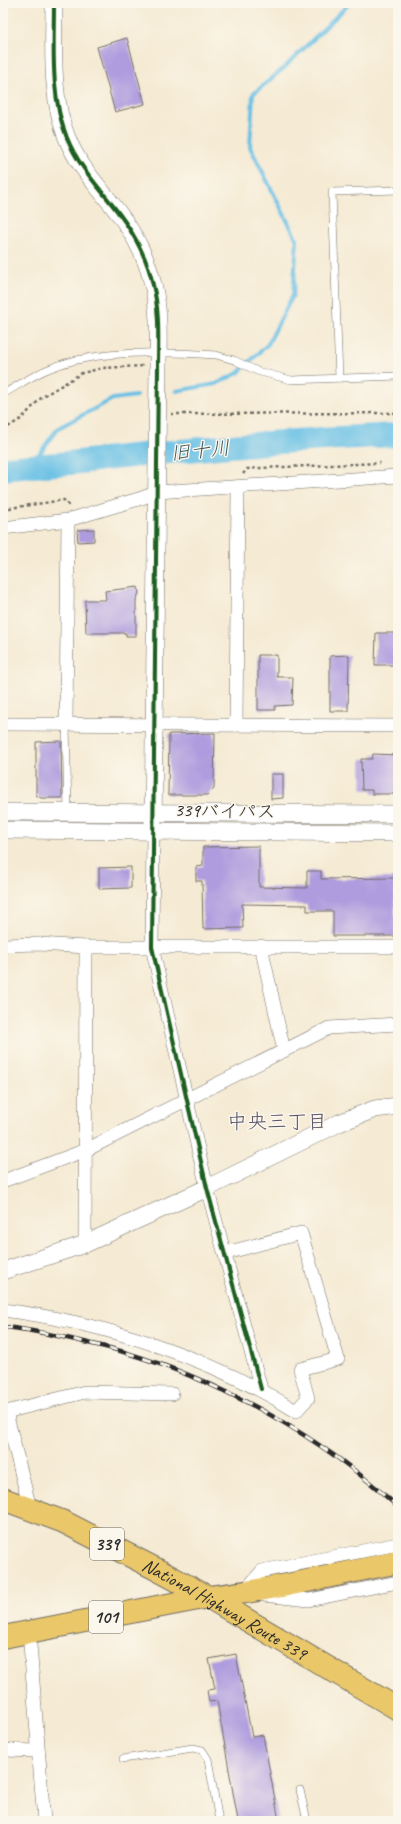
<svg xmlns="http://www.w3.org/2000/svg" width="401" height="1824" viewBox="0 0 401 1824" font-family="Caveat,'Klee One',sans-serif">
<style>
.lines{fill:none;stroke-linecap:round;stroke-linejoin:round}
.stream{stroke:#68c0e5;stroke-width:4}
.river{stroke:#68c0e5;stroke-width:24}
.building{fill:#ae9cde}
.service-casing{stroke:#726e66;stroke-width:8}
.minor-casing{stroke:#726e66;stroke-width:14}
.tertiary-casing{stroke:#726e66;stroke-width:18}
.trunk-casing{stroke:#726e66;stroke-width:24}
.path{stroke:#726e66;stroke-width:2.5;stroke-dasharray:3 3;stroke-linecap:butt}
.service{stroke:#fff;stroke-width:7}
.minor{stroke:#fff;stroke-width:13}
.tertiary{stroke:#fff;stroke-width:17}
.trunk{stroke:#eac769;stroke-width:22}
.rail-casing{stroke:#2b2b2b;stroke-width:4.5}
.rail{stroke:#fbf7ec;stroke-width:3;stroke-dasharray:9;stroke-linecap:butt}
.cycleway-casing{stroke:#fbf7ec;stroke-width:6}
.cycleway{stroke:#1b5e20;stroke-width:4}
.labels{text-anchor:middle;stroke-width:3;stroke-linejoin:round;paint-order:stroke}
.shield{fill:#fbf7ec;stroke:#696865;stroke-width:1}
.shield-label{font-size:18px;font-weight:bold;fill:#2b2b2b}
.street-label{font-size:19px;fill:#2b2b2b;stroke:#fbf7ec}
.water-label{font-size:20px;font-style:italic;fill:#3d5863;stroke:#fbf7ec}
.neighbourhood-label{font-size:20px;fill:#59536a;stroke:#fbf7ec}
</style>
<rect width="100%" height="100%" fill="#fbf7ec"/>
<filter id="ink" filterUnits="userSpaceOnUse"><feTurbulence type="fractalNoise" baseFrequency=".025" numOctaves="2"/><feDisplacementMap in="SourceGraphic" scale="8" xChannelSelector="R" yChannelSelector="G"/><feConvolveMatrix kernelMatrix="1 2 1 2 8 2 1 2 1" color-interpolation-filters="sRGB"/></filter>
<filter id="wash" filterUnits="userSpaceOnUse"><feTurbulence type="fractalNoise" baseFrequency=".012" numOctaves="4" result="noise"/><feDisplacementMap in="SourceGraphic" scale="16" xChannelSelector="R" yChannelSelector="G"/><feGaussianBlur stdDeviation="0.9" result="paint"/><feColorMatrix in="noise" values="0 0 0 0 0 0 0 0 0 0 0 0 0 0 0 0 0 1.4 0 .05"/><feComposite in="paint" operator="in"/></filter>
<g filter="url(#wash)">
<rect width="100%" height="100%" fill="#f5ead3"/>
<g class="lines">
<!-- stream -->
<g class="stream">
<path d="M176,391l40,-7 22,-11 30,-29 25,-49 4,-55 -47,-93 3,-53 31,-26 66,-65"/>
<path d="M32,464l26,-36 55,-29 23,-3"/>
</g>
<!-- river -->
<path class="river" d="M3,469c28,-4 56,-4 84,-8 104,-12 207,-22 311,-26"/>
</g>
<g id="blocks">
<!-- building -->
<g class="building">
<path d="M127,38l18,66 -30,8 -18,-65z"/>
<path d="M94,529v12l-16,1 -1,-12z"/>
<path d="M138,587l1,6 -3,7v36h-10v-3h-40l-1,-33h21l-1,-9z"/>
<path d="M376,633h22v32h-23z"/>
<path d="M258,655h19v22h16l-1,28 -17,1v4h-17z"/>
<path d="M349,655l-1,56h-18v-55z"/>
<path d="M215,733l-1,55 -7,7h-39l1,-61z"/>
<path d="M61,741l1,57h-21l-5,-3v-53z"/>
<path d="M373,754l25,1v39h-26v-4h-10l-1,-31h11z"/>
<path d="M271,774h12v24l-12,1z"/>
<path d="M259,846v41l48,1v-17h14v8l74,-1v58h-62v-25h-26v-6l-65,-1 1,24 -40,1 -1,-48h-6v-14l7,-1v-19z"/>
<path d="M131,867v21l-32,1v-21z"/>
<path d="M236,1654l16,83 11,-2 16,86h-41l-21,-120 -8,1 -2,-12 8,-1 -6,-30z"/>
</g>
</g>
</g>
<g filter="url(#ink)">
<use href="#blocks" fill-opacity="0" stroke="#726e66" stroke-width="1"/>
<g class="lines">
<!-- service casing -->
<g class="service-casing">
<g id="service">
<path d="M339,378l-7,-186 66,-2"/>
<path d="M3,394c16,-9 31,-20 48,-26 46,-19 116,-16 165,-13l18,5 23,11 34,9 107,-4"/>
<path d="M66,724l2,88"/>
<path d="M123,1759l70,-11 9,2 6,9 11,62"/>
<path d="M300,1790l7,31"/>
</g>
</g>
<!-- minor casing -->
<g class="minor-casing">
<g id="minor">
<path d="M3,528l65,-8 74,-22 15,-6 241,-16"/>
<path d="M3,724l395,2"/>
<path d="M66,724l2,-204"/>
<path d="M236,725l2,-238"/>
<path d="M153,831l-1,116 55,241 54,201"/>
<path d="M3,945l36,-1 47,3h312"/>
<path d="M261,946l23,105"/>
<path d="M3,1181l83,-31 243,-122 69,-4"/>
<path d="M85,1244l1,-297"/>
<path d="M3,1310c102,13 205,46 293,101l12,-13 -8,-29 38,-10 -37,-126 -75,20"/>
<path d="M30,1508l-24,-96 79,-20 87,2"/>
<path d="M244,1592l18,-21 136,-27"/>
<path d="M264,1595l45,5 89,-18"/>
<path d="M29,1632l15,189"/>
<path d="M3,1750l35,1"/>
</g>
</g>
<!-- tertiary casing -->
<g class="tertiary-casing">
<g id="tertiary">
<path d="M54,3c0,44 -4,93 13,135 12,30 34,51 53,77 15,20 28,46 33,70 7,26 5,56 5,82l-5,464"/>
<path d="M3,812l395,2"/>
<path d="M3,830l395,3"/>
<path d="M3,1271l82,-27 122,-56 132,-65 36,-14 23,-3"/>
</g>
</g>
<!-- trunk casing -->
<g class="trunk-casing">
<g id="trunk">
<path id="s1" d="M3,1499l61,23 90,46 54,29 190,112"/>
<path d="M3,1637l205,-40c64,-7 127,-22 190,-35"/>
</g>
</g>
<!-- path -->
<g class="path">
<path d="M171,414l227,-1"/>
<path d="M3,430l18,-11 21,-22 40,-24 21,-5 39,-2 2,1"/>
<path d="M243,474l4,-5 12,-1 121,-5"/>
<path d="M3,509l61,-9 6,7"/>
</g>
<!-- service -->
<use href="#service" class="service"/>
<!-- minor -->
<use href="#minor" class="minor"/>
<!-- tertiary -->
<use href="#tertiary" class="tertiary"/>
<!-- trunk -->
<use href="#trunk" class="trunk"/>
<!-- rail casing -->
<g class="rail-casing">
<path id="rail" d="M3,1327c26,2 51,8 77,14 16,4 32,7 47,12 98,30 196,85 271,154"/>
</g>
<!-- rail -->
<use href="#rail" class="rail"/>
<!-- cycleway casing -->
<g class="cycleway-casing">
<path id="cycleway" d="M54,3c0,44 -4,93 13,135 12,30 34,51 53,77 15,20 28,46 33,70 7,26 5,56 5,82l-6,580 55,241 54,201"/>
</g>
<!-- cycleway -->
<use href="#cycleway" class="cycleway"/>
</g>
</g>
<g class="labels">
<!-- shield labels -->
<g class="shield">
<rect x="90" y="1528" width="34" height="32" rx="3"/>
<rect x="89" y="1601" width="34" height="32" rx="3"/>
</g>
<g class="shield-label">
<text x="107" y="1550">339</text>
<text x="106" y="1623">101</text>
</g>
<!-- street labels -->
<g class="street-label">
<text transform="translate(225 810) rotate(1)" y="7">339バイパス</text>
<text dy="7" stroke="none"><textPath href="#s1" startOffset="248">National Highway Route 339</textPath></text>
</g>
<!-- water labels -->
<g class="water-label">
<text transform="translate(200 450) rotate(-6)" y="7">旧十川</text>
</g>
<!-- neighbourhood labels -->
<g class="neighbourhood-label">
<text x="277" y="1128">中央三丁目</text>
</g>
</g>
<!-- margin -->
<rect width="401" height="1824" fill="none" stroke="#fbf7ec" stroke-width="16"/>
</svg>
